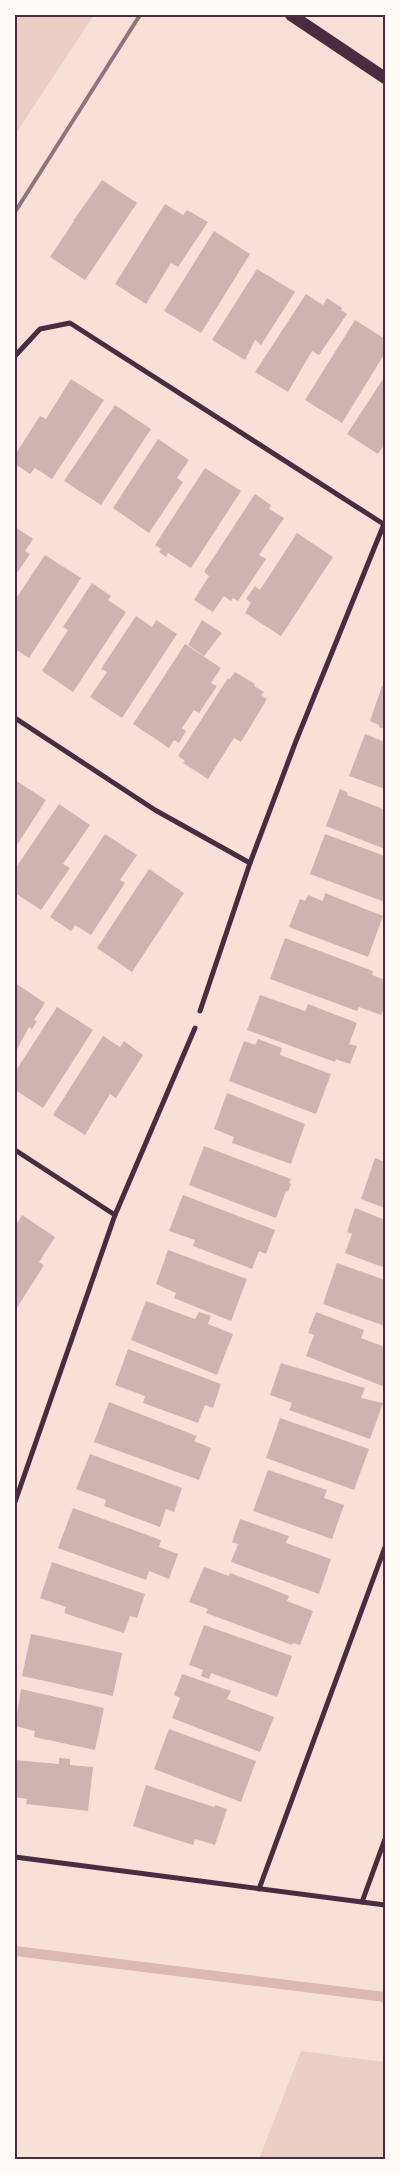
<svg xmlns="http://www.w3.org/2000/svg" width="400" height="2174" viewBox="0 0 400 2174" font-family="'Titillium Web',sans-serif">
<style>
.green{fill:#ebcfc5}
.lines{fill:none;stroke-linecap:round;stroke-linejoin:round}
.stream{stroke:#dcb8b0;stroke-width:10}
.building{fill:#ccb4b1}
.minor{stroke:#4a2c40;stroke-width:5}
.primary{stroke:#4a2c40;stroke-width:12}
.rail{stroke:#8f747c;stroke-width:4}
.neatline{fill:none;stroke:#4a2c40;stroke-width:2}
</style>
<rect width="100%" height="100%" fill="#f7e1d7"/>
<!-- green -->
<g class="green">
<path d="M15,15h79l-79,120z"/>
<path d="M301,2051l84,11v97h-126z"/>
</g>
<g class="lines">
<!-- stream -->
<path class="stream" d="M15,1951l370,46"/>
</g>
<!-- building -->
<g class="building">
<path d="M102,180l35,23 -52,77 -35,-23 24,-36h-1z"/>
<path d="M165,204l18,11 4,-5 21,12 -30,45 -7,-4 -25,41 -31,-20z"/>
<path d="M214,231l36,23 -49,79 -37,-22z"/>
<path d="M257,269l38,23 -34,53 -6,-5 -10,20 -33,-20z"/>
<path d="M306,294l17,11 4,-7 15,10 -1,2 6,4 -28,41 -7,-4 -24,41 -33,-20z"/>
<path d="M355,320l30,19v14l-43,70 -37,-23z"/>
<path d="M385,376v68l-7,10 -31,-20z"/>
<path d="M71,379l33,21 -52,79 -17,-11 -5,6 -15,-10v-9l25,-39 6,3z"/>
<path d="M115,405l36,24 -50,76 -37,-24z"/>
<path d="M158,439l31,21 -12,18 6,4 -34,51 -36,-25z"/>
<path d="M205,468l36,23 -50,77 -23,-15 -2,4 -7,-5 2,-3 -6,-4z"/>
<path d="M255,494l16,11 -2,4 15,9 -25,37 7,4 -28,42 -5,-3 -2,3 -7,-5 -11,16 -19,-12 15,-24 -5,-4z"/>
<path d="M15,527l18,12 -8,12 5,3 -15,22z"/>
<path d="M297,533l36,24 -52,79 -36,-23 6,-10 -5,-4 9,-13 5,4z"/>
<path d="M45,555l36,23 -52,80 -14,-9v-49z"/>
<path d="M92,583l19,13 -3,4 18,12 -53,80 -31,-21 26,-41 -5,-3z"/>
<path d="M136,616l16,11 4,-7 21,14 -55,84 -32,-21 17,-25 -6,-3z"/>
<path d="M202,620l20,13 -18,23 -16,-11z"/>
<path d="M185,644l36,24 -10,15 6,3 -18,27 -5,-3 -12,18 4,3 -7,12 -5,-3 -5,8 -36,-24z"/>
<path d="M235,672l20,12 -1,2 10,6 -3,3 6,4 -26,43 -7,-4 -26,41 -25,-16 2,-2 -7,-5 50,-78 1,2z"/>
<path d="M382,686l3,1v42l-6,-2v-2l-9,-4z"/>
<path d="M365,734l20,8v47l-36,-13z"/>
<path d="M15,780l31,20 -31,48z"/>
<path d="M340,789l8,4 -1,2 36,14 2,-4v44l-59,-23z"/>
<path d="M59,804l31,21 -27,39 7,4 -29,42 -26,-17v-24z"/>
<path d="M105,834l32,21 -17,25 5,3 -34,52 -16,-10 -4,6 -21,-14z"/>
<path d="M325,834l60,22v46l-75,-28z"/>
<path d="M149,869l35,24 -52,79 -35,-24z"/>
<path d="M325,893l58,23 -15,41 -79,-30 11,-28 5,2 3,-6 15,6z"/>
<path d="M285,938l88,33 -1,4 13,5v26l-4,9 -22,-8 -2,4 -87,-32z"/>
<path d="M15,983l30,20 -11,17 3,1 -5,8 -3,-2 -14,26z"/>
<path d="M260,995l45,16 3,-7 49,19 -8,21 8,2 -7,18 -14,-5 -1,3 -88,-32z"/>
<path d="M57,1007l36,23 -50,78 -28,-18v-18z"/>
<path d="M103,1036l17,11 4,-6 19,14 -27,43 -6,-4 -25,41 -32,-20z"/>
<path d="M258,1039l24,9 -2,7 51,19 -15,40 -87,-33 15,-40 11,4z"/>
<path d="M227,1093l78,31 -14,40 -59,-21 2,-6 -20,-8z"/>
<path d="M204,1146l87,33 -2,4 2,1 -3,8 -2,-1 -10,27 -87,-33z"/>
<path d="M375,1158l10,4v46l-24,-9z"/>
<path d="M183,1195l92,35 -9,24 -7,-3 -7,18 -59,-23 2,-6 -26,-9z"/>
<path d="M355,1208l30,12v48l-40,-15 7,-19 -5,-2z"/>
<path d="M22,1215l33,22 -16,25 5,3 -29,46v-84z"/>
<path d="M168,1250l79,29 -16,42 -57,-23 2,-5 -20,-9z"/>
<path d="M337,1263l48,17v46l-62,-22z"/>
<path d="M146,1301l49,18 4,-7 12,4 -3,8 25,10 -16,41 -86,-35z"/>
<path d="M316,1312l48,18 -3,8 24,9v40l-79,-31 8,-21 -6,-2z"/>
<path d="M128,1349l93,35 -8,24 -8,-3 -7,18 -55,-20 2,-7 -30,-11z"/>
<path d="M281,1363l84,25 -4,10 22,5 -13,36 -81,-29 3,-7 -22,-8z"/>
<path d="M109,1402l88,34 -3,5 17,7 -12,32 -105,-38z"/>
<path d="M280,1418l89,31 -15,41 -88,-32z"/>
<path d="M90,1454l92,34 -8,24 -8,-3 -6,18 -56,-21 2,-6 -30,-11z"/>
<path d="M268,1470l59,20 -3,8 20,7 -12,34 -79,-28z"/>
<path d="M73,1508l88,32 -2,7 19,7 -9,25 -20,-8 -3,9 -88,-32z"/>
<path d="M240,1519l49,17 -3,7 45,16 -12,35 -88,-32 7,-18 -6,-2z"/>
<path d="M52,1562l93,32 -8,24 -7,-2 -6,17 -60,-20 2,-6 -26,-9z"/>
<path d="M204,1567l25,9 1,-3 37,14 22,9 -2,5 26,10 -13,34 -7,-2 -1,2 -86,-32 2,-4 -19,-7z"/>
<path d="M204,1625l88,31 -15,41 -66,-24 -2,6 -8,-3 2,-6 -14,-5z"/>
<path d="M31,1634l91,19 -9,43 -91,-20z"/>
<path d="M182,1674l49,17 -4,8 47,18 -14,35 -88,-34 8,-20 -6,-3z"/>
<path d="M21,1689l83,19 -9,42 -61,-13 1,-6 -20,-5z"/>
<path d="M169,1729l87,32 -15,41 -87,-33z"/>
<path d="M59,1758l11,1v6l23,2 -5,44 -62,-7 1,-5 -12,-2v-37l44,4z"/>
<path d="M146,1785l68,22 1,-2 12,4 -12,36 -20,-6 -2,6 -60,-19z"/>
</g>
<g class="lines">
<!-- minor -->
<g class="minor">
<path d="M15,356l25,-27 30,-6 315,202"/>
<path d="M15,718l140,92 95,53"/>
<path d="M200,1011l50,-148 46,-122 88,-217"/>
<path d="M15,1150l100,65"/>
<path d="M15,1502l100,-287 80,-187"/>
<path d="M15,1857l370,48"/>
<path d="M259,1889l126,-342"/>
<path d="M362,1902l23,-63"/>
</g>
<!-- primary -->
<path class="primary" d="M291,15l94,63"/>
<!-- rail -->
<path class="rail" d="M15,212l125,-197"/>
</g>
<!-- border -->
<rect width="400" height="2174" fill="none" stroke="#fffaf5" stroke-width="32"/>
<rect x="16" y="16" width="368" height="2142" class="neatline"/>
</svg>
